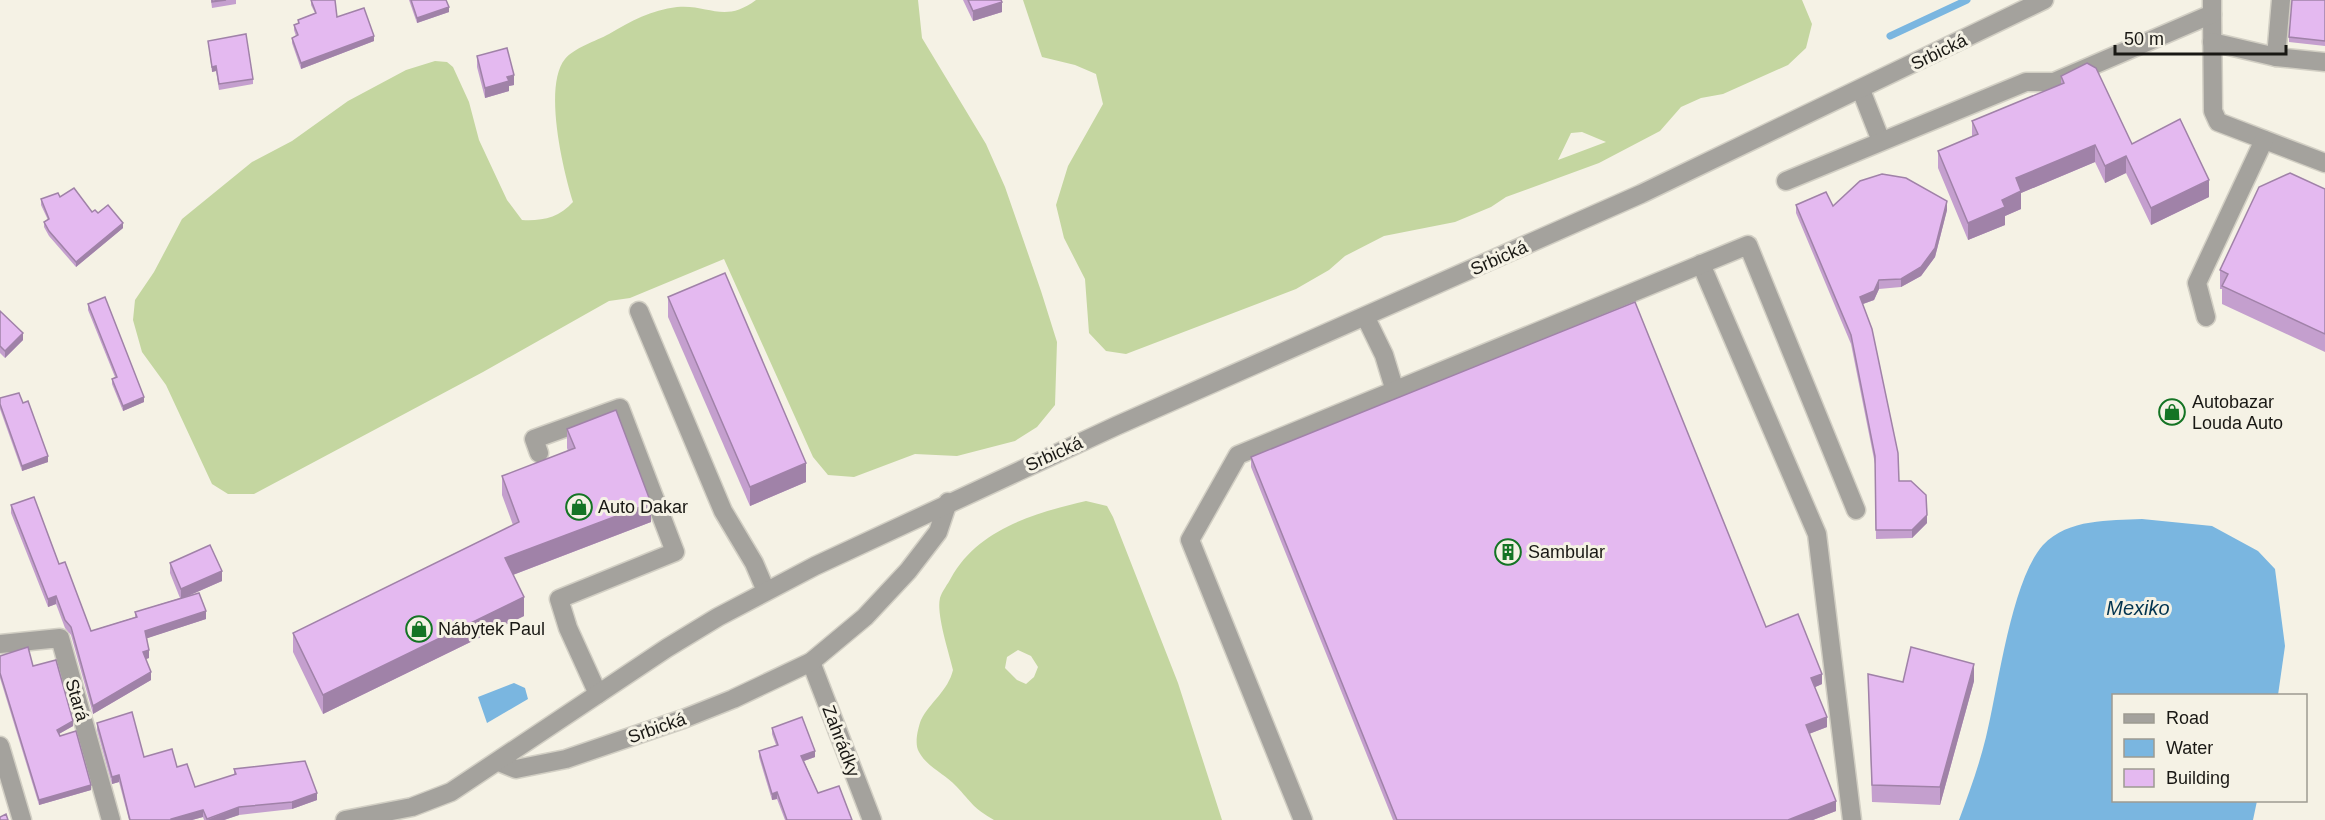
<svg xmlns="http://www.w3.org/2000/svg" width="2325" height="820" viewBox="0 0 2325 820" font-family="Arial,sans-serif">
<style>
.grass{fill:#c4d6a0;fill-rule:evenodd}
.water{fill:#7ab6e0}
.lines{fill:none;stroke-linecap:round;stroke-linejoin:round}
.stream{stroke:#7ab6e0;stroke-width:7}
.minor-casing{stroke:#d2cfc4;stroke-width:21}
.minor{stroke:#a4a29d;stroke-width:18}
.wall{fill:#c49fce}
.shaded-wall{fill:#a082a8}
.building{fill:#e4b9f0;stroke:#a082a8;stroke-width:1.5}
.labels{text-anchor:middle;stroke-width:6;stroke-linejoin:round;paint-order:stroke}
.street-label{font-size:18px;fill:#191814;stroke:#f5f2e5}
.poi-label{font-size:18px;fill:#191814;stroke:#f5f2e5;text-anchor:start}
.water-label{font-size:20px;font-style:italic;fill:#01334f;stroke:#f5f2e5}
</style>
<rect width="100%" height="100%" fill="#f5f2e5"/>
<!-- grass -->
<g class="grass">
<path d="M756,0h162l4,38 64,106 19,43 36,104 16,51 -2,63 -18,22 -22,14 -58,15 -42,-2 -61,23 -26,-2 -15,-18 -89,-198 -94,39 -21,3 -126,71 -229,122h-26l-16,-10 -46,-99 -24,-33 -9,-32 2,-20 19,-28 28,-53 70,-57 40,-21 56,-40 58,-31 29,-9 12,1 6,5 16,35 10,38 28,60 15,20c20,1 37,-2 51,-18 -10,-32 -30,-116 -8,-143 9,-11 31,-18 44,-25 22,-13 42,-24 68,-27 32,-3 47,17 79,-7z"/>
<path d="M1023,0h779l10,24 -6,24 -18,17 -65,29 -22,4 -20,9 -21,24 -61,32 -93,34 -15,10 -36,15 -71,14 -39,20 -16,14 -33,19 -170,65 -20,-3 -17,-18 -4,-54 -21,-41 -8,-33 12,-39 35,-62 -7,-30 -21,-9 -33,-8zM1582,132l24,10 -48,18 13,-27z"/>
<path d="M1086,501l21,5 6,11 65,166 44,137h-228c-21,-12 -22,-17 -38,-34 -11,-12 -29,-19 -37,-34 -5,-8 -1,-24 2,-32 9,-18 27,-29 32,-50 -4,-17 -17,-56 -13,-72 2,-7 8,-14 11,-20 27,-49 84,-65 135,-77zM1018,650l13,6 7,11 -4,10 -8,7 -9,-4 -12,-12 2,-11z"/>
</g>
<!-- water -->
<g class="water">
<path d="M2142,519l70,7 46,25 17,18 10,77 -7,49 -164,1v104l143,1 -4,19h-294c10,-27 20,-54 27,-83 12,-48 25,-156 57,-192 26,-27 66,-24 99,-26z"/>
<path d="M514,683l11,5 3,11 -41,24 -9,-26z"/>
</g>
<g class="lines">
<!-- stream -->
<path class="stream" d="M1890,36l77,-36"/>
<!-- minor casing -->
<g class="minor-casing">
<g id="minor">
<path d="M2212,14l1,97 5,11 107,41"/>
<path d="M2212,42l64,15 49,5"/>
<path d="M2276,57l5,-57"/>
<path d="M1861,90l20,51"/>
<path d="M1786,181l240,-99h28l158,-68v-14"/>
<path d="M1701,264l116,270 35,286"/>
<path d="M639,311l84,200 31,52 12,28"/>
<path d="M2206,317l-9,-34 67,-143"/>
<path d="M1366,318l18,37 11,36"/>
<path d="M539,453l-5,-14 86,-31 55,144 -116,47 9,29 30,66"/>
<path d="M0,644l60,-6 51,182"/>
<path d="M811,662l61,158"/>
<path d="M0,746l22,74"/>
<path d="M499,762l17,7 50,-10 117,-40 50,-20 78,-37 54,-45 43,-46 30,-39 10,-30"/>
<path d="M345,820l67,-13 39,-15 216,-144 51,-31 97,-51 301,-140 525,-232 403,-194"/>
<path d="M1303,820l-113,-280 48,-85 510,-210 108,265"/>
</g>
</g>
<!-- minor -->
<use href="#minor" class="minor"/>
</g>
<!-- wall -->
<g class="wall">
<path d="M211,0h25v4l-24,4z"/>
<path d="M311,0l26,17 37,24 -73,28 -9,-26v-5l4,-2 -2,-6v-5l4,-1v-4l17,-7 -4,-8z"/>
<path d="M409,0h37l3,12 -32,11z"/>
<path d="M963,0h38l1,12 -29,9z"/>
<path d="M2325,0v46l-36,-4v-5z"/>
<path d="M208,41l45,38v5l-34,6 -3,-19 -4,1z"/>
<path d="M477,56l37,29 -5,1v5l-24,7 -8,-31z"/>
<path d="M2061,76l71,68 77,53 -58,28 -25,-52 -21,10 -10,-21 -74,31v16l-16,7v9l-37,15 -30,-72v-17l34,-14v-16l89,-37z"/>
<path d="M2325,189v163l-103,-48v-15h-2v-19z"/>
<path d="M60,197l32,15 6,1 25,15 -47,39 -27,-31 -5,-9v-5l4,-2 -7,-15v-6z"/>
<path d="M1796,205l151,5 -12,47 -14,19 -20,11 -22,2 -5,11 -11,4 36,177 28,42 -15,15 -36,1 -1,-75 -24,-120 -55,-131z"/>
<path d="M668,297l138,185 -56,24 -82,-189z"/>
<path d="M88,304l56,98 -21,9 -11,-27v-5l3,-2 -27,-67z"/>
<path d="M0,311l23,29 -18,18 -5,-5z"/>
<path d="M0,398l48,64 -26,9 -22,-62z"/>
<path d="M567,429l84,93 -138,53 11,41 -201,98 -30,-62v-19l220,-108 -11,-30v-19l66,-25 -1,-3z"/>
<path d="M1251,457l515,170 56,57 -7,3 12,40 -18,7 27,77 -23,9h-420l-142,-353z"/>
<path d="M11,505l48,59 32,67 44,-14v-5l45,-14 -10,-25v-10l52,18 -34,15 18,23 -59,19 2,20 -3,1 5,21 -58,34 -22,-79 -6,-7 -9,-24 -8,3 -37,-94z"/>
<path d="M0,656l33,10 40,60 -14,8 32,56 -52,15 -39,-127z"/>
<path d="M1868,674l35,8 71,-1 -34,124 -68,-3z"/>
<path d="M97,723l47,34 33,10 18,20 39,-12v-6l83,31 -25,9 -53,6 -15,5h-20l-1,-3 -11,3h-63l-10,-38 -7,2 -15,-54z"/>
<path d="M772,728l43,29 -11,4 14,32 34,27h-67l-8,-21 -5,1 -13,-43v-6l17,-6 -4,-11z"/>
</g>
<!-- shaded-wall -->
<g class="shaded-wall">
<path d="M1002,2v10l-29,9v-10z"/>
<path d="M449,7v5l-32,11v-5z"/>
<path d="M374,36v5l-73,28v-6z"/>
<path d="M216,66v5l-4,1v-5z"/>
<path d="M514,75v10l-5,1v5l-24,7v-10l22,-11z"/>
<path d="M2095,145v17l-74,31v16l-16,7v9l-37,15v-17l34,-23 14,-22z"/>
<path d="M2126,156v17l-21,10v-17z"/>
<path d="M2209,180v17l-58,28v-17z"/>
<path d="M1947,201v9l-12,47 -14,19 -20,11v-8z"/>
<path d="M123,223v5l-47,39v-5z"/>
<path d="M1879,280v9l-5,11 -14,5v-8z"/>
<path d="M23,333v7l-18,18v-7z"/>
<path d="M144,397v5l-21,9v-5z"/>
<path d="M48,456v6l-26,9v-5z"/>
<path d="M806,463v19l-56,24v-19z"/>
<path d="M651,503v19l-146,56v-20z"/>
<path d="M1927,515v8l-15,15v-8z"/>
<path d="M222,571v10l-41,18v-10z"/>
<path d="M56,596v8l-8,3v-8z"/>
<path d="M524,597v19l-201,98v-19z"/>
<path d="M206,611v8l-61,20v-8z"/>
<path d="M149,650v8l-6,2v-8z"/>
<path d="M1974,664v17l-34,124v-18z"/>
<path d="M151,672v8l-58,34v-8z"/>
<path d="M1822,674v10l-11,5v-11z"/>
<path d="M1827,717v10l-21,8v-10z"/>
<path d="M73,721v5l-16,9v-5z"/>
<path d="M815,751v6l-14,5v-6z"/>
<path d="M119,775v7l-7,2v-7z"/>
<path d="M91,785v5l-52,15v-5z"/>
<path d="M777,792v7l-5,1v-6z"/>
<path d="M317,793v7l-25,9v-7z"/>
<path d="M1836,801v10l-23,9h-25z"/>
<path d="M239,807v8l-15,5h-17z"/>
<path d="M203,810v7l-11,3h-21v-1z"/>
</g>
<!-- building -->
<g class="building">
<path d="M212,0h14l-14,2z"/>
<path d="M311,0h24l2,17 27,-9 10,28 -73,27 -9,-25 6,-3 -4,-10 5,-2 -1,-3 18,-7z"/>
<path d="M411,0h35l3,7 -32,11z"/>
<path d="M968,0h33l1,2 -29,9z"/>
<path d="M2292,0h33v41l-36,-4z"/>
<path d="M246,34l7,45 -34,5 -3,-18 -4,1 -4,-26z"/>
<path d="M507,48l7,27 -7,2 2,4 -24,7 -8,-32z"/>
<path d="M2087,63l9,5 36,76 48,-25 29,61 -58,28 -25,-52 -21,10 -10,-21 -79,33 5,13 -19,9 3,7 -37,16 -30,-72 40,-17 -6,-13 92,-38 -3,-7z"/>
<path d="M2290,173l35,16v145l-103,-48 6,-12 -8,-4 39,-83z"/>
<path d="M1882,174l24,4 41,23 -12,47 -14,19 -20,12 -22,1 -5,11 -14,6 12,32 26,124 1,28h12l15,14 1,20 -15,15h-36l-1,-74 -24,-121 -55,-130 30,-13 7,14 27,-25z"/>
<path d="M74,188l18,24 3,-2 3,3 10,-8 15,18 -47,39 -27,-31 -5,-9 5,-3 -8,-20 17,-6 2,4z"/>
<path d="M725,273l81,190 -56,24 -82,-190z"/>
<path d="M105,297l39,100 -21,9 -11,-27 5,-2 -29,-73z"/>
<path d="M1635,302l131,325 32,-13 24,60 -11,4 16,39 -21,8 30,76 -48,19h-391l-146,-363z"/>
<path d="M0,311l23,22 -18,18 -5,-5z"/>
<path d="M19,393l4,10 5,-2 20,55 -26,10 -22,-62v-6z"/>
<path d="M616,410l35,93 -146,55 19,39 -201,98 -30,-62 226,-111 -17,-46 73,-28 -8,-19z"/>
<path d="M34,497l25,67 6,-2 26,69 46,-14 -2,-5 64,-19 7,18 -61,20 4,19 -6,2 8,20 -58,34 -22,-79 -6,-7 -9,-24 -8,3 -37,-94z"/>
<path d="M210,545l12,26 -41,18 -11,-26z"/>
<path d="M28,647l5,19 23,-6 17,61 -16,9 3,6 16,-5 15,54 -52,15 -39,-127v-17z"/>
<path d="M1911,647l63,17 -34,123 -68,-2 -4,-111 35,8z"/>
<path d="M132,712l12,45 28,-8 5,18 10,-3 8,23 41,-13 -2,-5 71,-8 12,32 -25,9 -53,5 -32,12 -4,-9 -32,9v1h-41l-11,-45 -7,2 -15,-54z"/>
<path d="M802,717l13,34 -14,5 17,37 21,-7 13,34h-65l-10,-28 -5,2 -13,-43 19,-6 -6,-17z"/>
<path d="M6,814l2,6h-8v-3z"/>
</g>
<!-- icons -->
<defs>
<g id="shop-ring" transform="scale(1.35)"><circle r="9.5" fill="#f5f2e5" stroke="#147424" stroke-width="1.5"/><path d="M-5-2.5h2.3a2.7 3.5 0 0 1 5.4 0H5L5.5 6h-11ZM-1.5-2.5h3a1.5 2.3 0 0 0-3 0Z" fill="#147424"/></g>
<g id="building-ring" transform="scale(1.35)"><circle r="9.5" fill="#f5f2e5" stroke="#147424" stroke-width="1.5"/><path d="M-4-6H4V6H1V3H-1V6H-4ZM-2.5-4.3h1.7v1.8h-1.7ZM.8-4.3h1.7v1.8H.8ZM-2.5-1h1.7V.8h-1.7ZM.8-1h1.7V.8H.8Z" fill="#147424"/></g>
</defs>
<g fill-rule="evenodd">
<use href="#shop-ring" x="2172" y="412"/>
<use href="#shop-ring" x="579" y="507"/>
<use href="#building-ring" x="1508" y="552"/>
<use href="#shop-ring" x="419" y="629"/>
</g>
<g class="labels">
<!-- street labels -->
<g class="street-label">
<text transform="translate(1939 52) rotate(-26)" y="6">Srbická</text>
<text transform="translate(1499 258) rotate(-24)" y="6">Srbická</text>
<text transform="translate(1054 454) rotate(-24)" y="6">Srbická</text>
<text transform="translate(77 700) rotate(74)" y="6">Stará</text>
<text transform="translate(657 728) rotate(-19)" y="6">Srbická</text>
<text transform="translate(841 741) rotate(69)" y="6">Zahrádky</text>
</g>
<!-- poi labels -->
<g class="poi-label">
<text x="2192" y="408">Autobazar<tspan x="2192" dy="21">Louda Auto</tspan></text>
<text x="598" y="513">Auto Dakar</text>
<text x="1528" y="558">Sambular</text>
<text x="438" y="635">Nábytek Paul</text>
</g>
<!-- water labels -->
<g class="water-label">
<text x="2138" y="615">Mexiko</text>
</g>
</g>
<!-- legend -->
<rect x="2112" y="694" width="195" height="108" fill="#f5f2e5" stroke="#9d9b91" stroke-width="1.5"/>
<rect x="2124" y="714" width="30" height="9" fill="#a4a29d" stroke="#9d9b91" stroke-width="1.5"/>
<text x="2166" y="724" font-size="18" fill="#191814">Road</text>
<rect x="2124" y="739" width="30" height="18" fill="#7ab6e0" stroke="#9d9b91" stroke-width="1.5"/>
<text x="2166" y="754" font-size="18" fill="#191814">Water</text>
<rect x="2124" y="769" width="30" height="18" fill="#e4b9f0" stroke="#9d9b91" stroke-width="1.5"/>
<text x="2166" y="784" font-size="18" fill="#191814">Building</text>
<!-- scale -->
<path d="M2115 45v9h171v-9" fill="none" stroke="#191814" stroke-width="3"/>
<text x="2124" y="45" font-size="18" fill="#191814" stroke="#f5f2e5" stroke-width="4.5" paint-order="stroke">50 m</text>
</svg>
